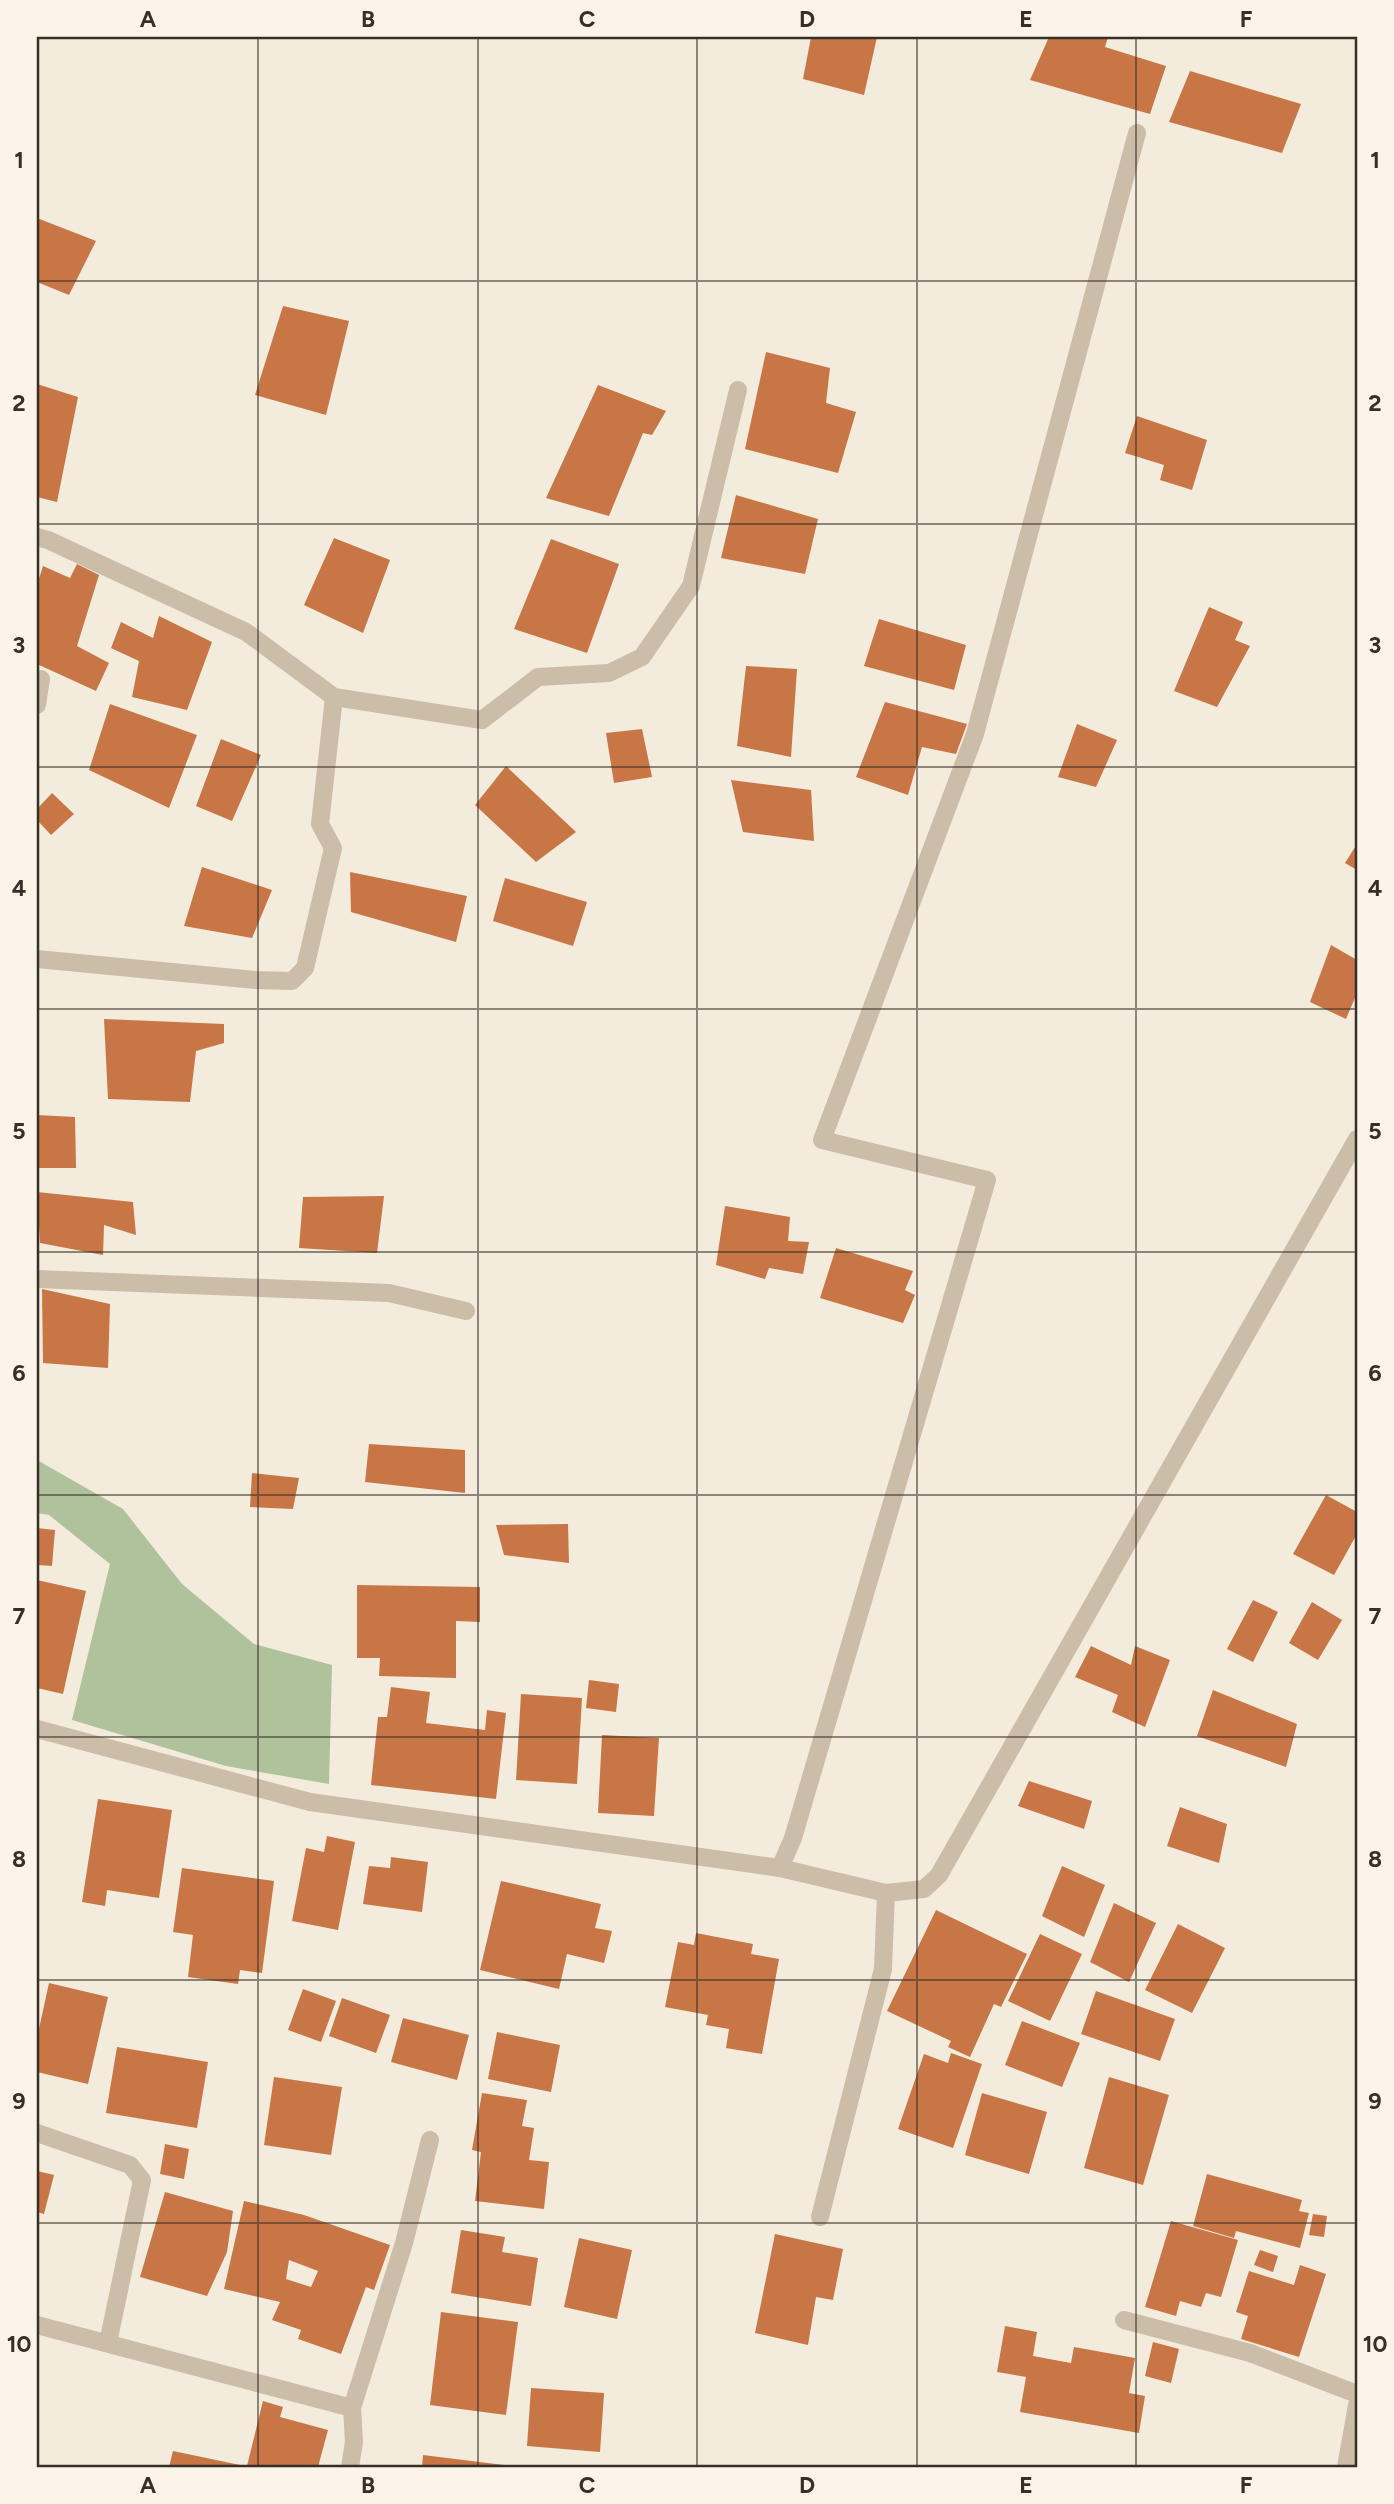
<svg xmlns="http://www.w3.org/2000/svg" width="1394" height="2504" viewBox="0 0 1394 2504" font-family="Figtree,sans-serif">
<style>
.green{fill:#b0c29c}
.building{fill:#c87645;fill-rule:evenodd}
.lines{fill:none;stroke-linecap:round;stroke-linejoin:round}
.service{stroke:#cbbda8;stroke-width:18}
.minor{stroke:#cbbda8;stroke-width:18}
.grid{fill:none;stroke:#382f28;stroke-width:2;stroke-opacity:0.55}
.neatline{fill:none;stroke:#382f28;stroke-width:2.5}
.grid-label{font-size:23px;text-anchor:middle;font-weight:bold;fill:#382f28}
</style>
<rect width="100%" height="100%" fill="#f3ebdc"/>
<!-- green -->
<path class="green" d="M37,1460l86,49 59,75 72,60 78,21 -3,119 -103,-18 -154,-46 38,-156 -61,-49 -12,-2z"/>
<!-- building -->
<g class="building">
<path d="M811,37h66l-13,58 -61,-16z"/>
<path d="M1049,37h59l-3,10 61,19 -16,48 -120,-34z"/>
<path d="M1190,71l111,33 -19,49 -113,-31z"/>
<path d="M37,218l59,23 -27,54 -32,-13z"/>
<path d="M283,306l66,15 -23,94 -71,-20z"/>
<path d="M766,352l64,16 -4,35 30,9 -18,61 -93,-24z"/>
<path d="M37,384l41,13 -21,105 -20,-5z"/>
<path d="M598,385l68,26 -14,24 -9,-2 -34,83 -63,-18z"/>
<path d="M1137,416l70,24 -15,50 -32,-10 4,-15 -39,-12z"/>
<path d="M736,495l82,24 -13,55 -84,-16z"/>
<path d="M334,538l56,22 -27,73 -59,-28z"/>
<path d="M551,539l68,25 -32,89 -73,-24z"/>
<path d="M77,564l22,11 -22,71 32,17 -13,28 -59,-27v-79l6,-19 27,12z"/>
<path d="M1209,607l34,15 -8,18 15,6 -33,61 -43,-16z"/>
<path d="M159,616l53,26 -25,68 -55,-13 7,-36 -28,-13 10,-26 32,16z"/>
<path d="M879,619l87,26 -12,45 -90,-24z"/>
<path d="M746,666l51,3 -6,88 -54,-11z"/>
<path d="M885,702l82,22 -11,30 -34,-7 -14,48 -52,-18z"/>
<path d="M110,704l87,31 -28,73 -80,-38z"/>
<path d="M1077,724l40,16 -21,47 -38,-10z"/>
<path d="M642,729l10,48 -38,6 -8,-50z"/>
<path d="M221,739l40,16 -29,66 -36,-15z"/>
<path d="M506,766l70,66 -40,30 -61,-57z"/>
<path d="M731,780l80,10 3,51 -71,-9z"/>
<path d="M52,793l22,21 -23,21 -14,-15v-11z"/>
<path d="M1357,844v26l-12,-7z"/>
<path d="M202,867l70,23 -20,48 -68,-12z"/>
<path d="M350,872l117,24 -11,46 -105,-30z"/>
<path d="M505,878l82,24 -14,44 -80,-25z"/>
<path d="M1331,945l26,15v33l-11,26 -36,-17z"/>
<path d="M104,1019l120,5v19l-28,8 -6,51 -82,-3z"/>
<path d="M37,1115l38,2 1,51h-39z"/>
<path d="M37,1192l96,10 3,33 -32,-10 -1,30 -63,-12z"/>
<path d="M384,1196l-7,57 -78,-5 4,-51z"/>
<path d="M725,1206l65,11 -2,24 21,1 -6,32 -34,-6 -4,11 -49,-14z"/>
<path d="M836,1248l77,23 -8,19 10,5 -12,28 -83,-25z"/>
<path d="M42,1289l68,15 -2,64 -65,-5z"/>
<path d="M369,1444l96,6v43l-100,-11z"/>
<path d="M252,1473l47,5 -6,31 -43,-2z"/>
<path d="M1326,1495l31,17v22l-23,41 -41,-21z"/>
<path d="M568,1524l1,39 -65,-8 -8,-30z"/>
<path d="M37,1528l18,2 -3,36 -15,-1z"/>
<path d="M37,1580l49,11 -23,103 -26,-6z"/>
<path d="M357,1585l123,2v35l-24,-1v57l-77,-2 1,-18h-23z"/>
<path d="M1253,1600l25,12 -25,50 -26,-13z"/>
<path d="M1312,1602l30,18 -24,40 -29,-17z"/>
<path d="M1091,1646l40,19 4,-19 35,14 -25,67 -33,-15 6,-17 -43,-18z"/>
<path d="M589,1680l30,4 -3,28 -30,-4z"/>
<path d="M391,1687l39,5 -4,31 59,7 2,-20 19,3 -10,86 -125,-14 7,-68h9z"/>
<path d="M1213,1690l84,34 -11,43 -89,-31z"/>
<path d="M521,1694l61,4 -5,86 -61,-4z"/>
<path d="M602,1735l57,3 -5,78 -56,-3z"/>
<path d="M1029,1781l63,20 -8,28 -66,-23z"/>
<path d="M98,1799l74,11 -13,88 -52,-8 -2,16 -23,-4z"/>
<path d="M1180,1807l47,17 -8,39 -52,-17z"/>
<path d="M327,1836l28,6 -17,88 -46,-9 14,-73 18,4z"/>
<path d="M391,1857l37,5 -6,50 -59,-8 6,-38 21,2z"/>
<path d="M1062,1866l43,19 -21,52 -42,-21z"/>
<path d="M182,1868l92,13 -12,92 -22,-3 -2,14 -50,-7 5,-42 -20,-3z"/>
<path d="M501,1881l100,23 -6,24 17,3 -8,32 -37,-9 -8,35 -79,-19z"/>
<path d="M1114,1903l42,20 -27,59 -39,-20z"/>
<path d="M936,1910l91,44 -26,53 -7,-3 -24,53 -22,-10 3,-6 -64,-30z"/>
<path d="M1178,1924l47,24 -33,65 -47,-23z"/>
<path d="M696,1933l57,11 -2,10 28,5 -17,95 -36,-6 3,-19 -23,-4 2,-10 -43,-8 13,-65 16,3z"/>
<path d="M1040,1934l42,20 -32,67 -42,-20z"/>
<path d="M49,1983l59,14 -20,87 -51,-12v-34z"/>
<path d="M303,1989l33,12 -15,41 -33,-12z"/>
<path d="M1096,1991l79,28 -15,42 -79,-27z"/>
<path d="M342,1998l48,17 -14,38 -47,-17z"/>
<path d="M403,2018l66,17 -12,45 -66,-18z"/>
<path d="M1022,2021l58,22 -18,44 -57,-22z"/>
<path d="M497,2032l63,13 -9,47 -63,-13z"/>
<path d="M117,2047l91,15 -11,66 -91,-15z"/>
<path d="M951,2053l31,11 -29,84 -55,-19 26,-75 24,9z"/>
<path d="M274,2077l68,10 -11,68 -67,-10z"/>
<path d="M1109,2077l60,18 -26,90 -59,-17z"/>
<path d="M482,2093l45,7 -5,26 12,2 -5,32 20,2 -5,47 -69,-8 6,-49 -9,-2z"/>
<path d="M982,2093l65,19 -18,62 -64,-19z"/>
<path d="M165,2144l24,5 -5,30 -24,-5z"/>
<path d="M37,2171l17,4 -10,39 -7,-2z"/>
<path d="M1207,2174l95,26 -3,11 10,2 -9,35 -64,-17 -2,7 -41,-12z"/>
<path d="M165,2192l68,19 -6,41 -20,44 -67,-19z"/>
<path d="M244,2201l60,14 86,30 -16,45 -8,-3 -25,67 -43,-15 3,-9 -29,-10 8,-18 -56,-13zM289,2260l29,11 -7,16 -25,-8z"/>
<path d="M1313,2214l14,2 -3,21 -15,-2z"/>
<path d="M1171,2221l67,19 -17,57 -15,-4 -5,14 -21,-6 -4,15 -31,-9z"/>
<path d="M461,2230l44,7 -3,15 36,6 -7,48 -80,-13z"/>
<path d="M775,2234l68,15 -10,51 -17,-3 -8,48 -53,-12z"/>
<path d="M579,2238l53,12 -15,69 -53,-12z"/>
<path d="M1260,2250l18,6 -5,16 -19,-7z"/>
<path d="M1300,2265l26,9 -27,83 -58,-18 7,-23 -12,-4 13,-41 45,14z"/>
<path d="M441,2312l77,10 -12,93 -76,-10z"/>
<path d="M1005,2326l32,6 -4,24 38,7 3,-16 61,11 -6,35 16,3 -6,37 -119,-21 6,-35 -29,-5z"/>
<path d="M1153,2342l26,7 -8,34 -26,-7z"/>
<path d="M531,2388l73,5 -4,59 -73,-6z"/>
<path d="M263,2401l20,6 -3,10 48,13 -10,37 -71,-1z"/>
<path d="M173,2451l67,14 -1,2h-70z"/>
<path d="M423,2455l89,11v1h-90z"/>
</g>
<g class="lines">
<!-- service -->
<path class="service" d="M820,2217l63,-248 3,-76"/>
<!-- minor -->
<g class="minor">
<path d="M37,537l11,3 198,92 88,65 148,23 56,-43 71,-4 33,-16 49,-71 47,-196"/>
<path d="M37,705l4,-26"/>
<path d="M37,959l219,21 36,1 13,-13 28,-120 -13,-24 14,-127"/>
<path d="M37,1279l352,14 77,18"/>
<path d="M37,1729l273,73 470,66 106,25 38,-4 15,-14 418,-736"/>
<path d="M780,1868l13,-30 194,-658 -165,-40 153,-406 162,-601"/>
<path d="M37,2133l93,32 12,15 -34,163"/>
<path d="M1124,2320l126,33 107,41"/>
<path d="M37,2325l315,83 2,34 -4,25"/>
<path d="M352,2408l52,-165 26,-103"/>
<path d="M1346,2467l11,-62"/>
</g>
</g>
<!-- grid -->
<path class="grid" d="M258,37v2430M478,37v2430M697,37v2430M917,37v2430M1136,37v2430M37,281h1320M37,524h1320M37,767h1320M37,1009h1320M37,1252h1320M37,1495h1320M37,1737h1320M37,1980h1320M37,2223h1320"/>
<!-- border -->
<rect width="1394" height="2504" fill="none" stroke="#faf4e9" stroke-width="77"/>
<rect x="38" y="38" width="1318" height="2428" class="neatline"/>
<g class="grid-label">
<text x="148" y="27">A</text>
<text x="368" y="27">B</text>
<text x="587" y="27">C</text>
<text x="807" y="27">D</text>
<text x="1026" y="27">E</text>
<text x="1246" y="27">F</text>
<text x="19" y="168">1</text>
<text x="1375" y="168">1</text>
<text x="19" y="411">2</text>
<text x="1375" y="411">2</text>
<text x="19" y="653">3</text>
<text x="1375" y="653">3</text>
<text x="19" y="896">4</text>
<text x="1375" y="896">4</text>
<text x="19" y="1139">5</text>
<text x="1375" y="1139">5</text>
<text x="19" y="1381">6</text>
<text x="1375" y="1381">6</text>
<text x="19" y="1624">7</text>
<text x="1375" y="1624">7</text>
<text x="19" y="1867">8</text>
<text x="1375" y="1867">8</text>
<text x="19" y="2109">9</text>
<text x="1375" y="2109">9</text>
<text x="19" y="2352">10</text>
<text x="1375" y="2352">10</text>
<text x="148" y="2493">A</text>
<text x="368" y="2493">B</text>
<text x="587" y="2493">C</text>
<text x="807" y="2493">D</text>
<text x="1026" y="2493">E</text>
<text x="1246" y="2493">F</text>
</g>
</svg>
